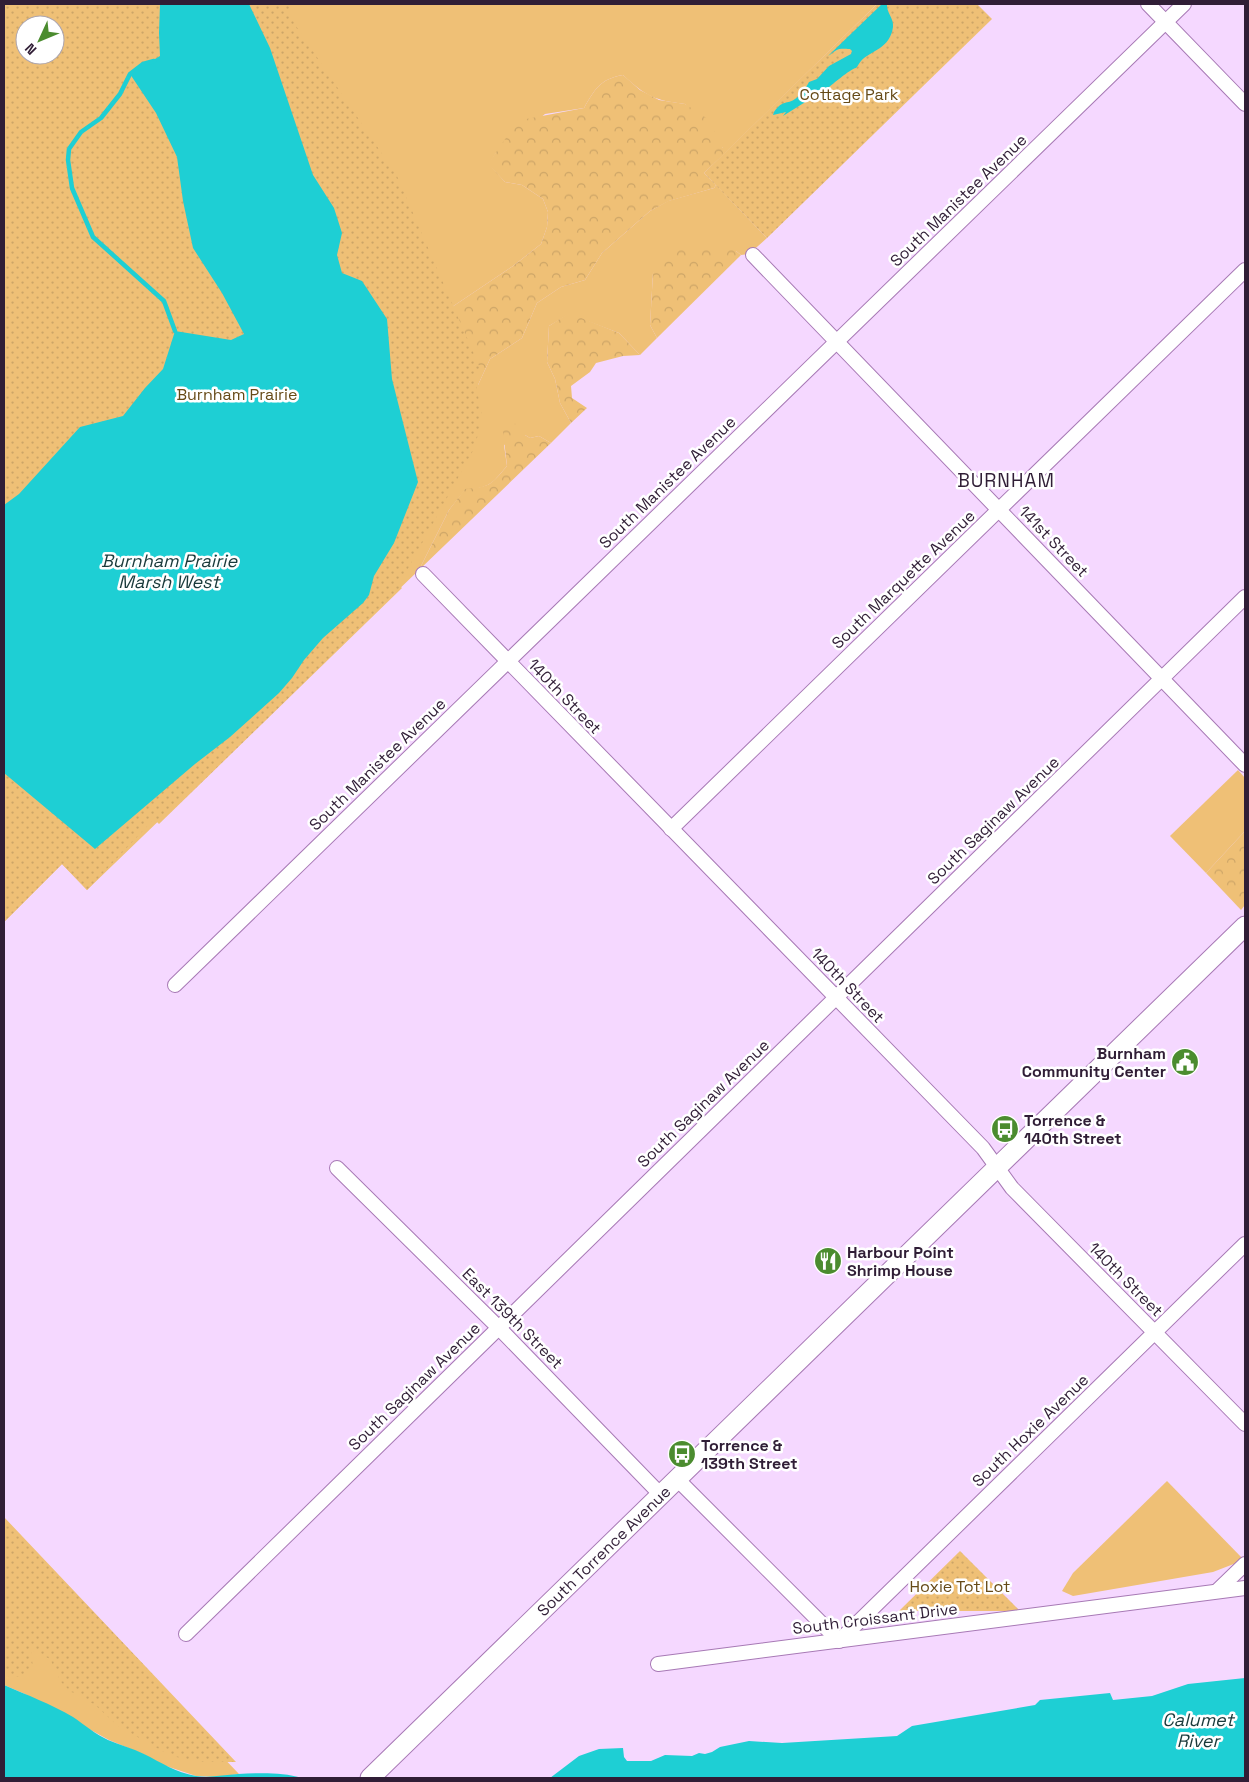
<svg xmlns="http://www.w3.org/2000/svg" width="1249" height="1782" viewBox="0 0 1249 1782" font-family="'Space Grotesk',sans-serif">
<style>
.green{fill:#efc076;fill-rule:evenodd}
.forest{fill:url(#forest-crowns)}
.park{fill:url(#park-dots);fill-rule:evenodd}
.water{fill:#1ecfd4}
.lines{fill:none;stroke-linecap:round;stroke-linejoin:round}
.stream{stroke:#1ecfd4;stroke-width:4.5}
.street-casing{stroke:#a779b5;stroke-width:16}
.secondary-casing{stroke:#a779b5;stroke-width:21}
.street{stroke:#fff;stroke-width:14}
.secondary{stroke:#fff;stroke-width:19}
.labels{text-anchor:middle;stroke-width:5;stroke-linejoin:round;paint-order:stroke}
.park-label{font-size:16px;fill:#664a17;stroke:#fff}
.street-label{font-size:16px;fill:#301e36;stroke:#fff}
.poi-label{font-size:16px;font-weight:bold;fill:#301e36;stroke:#fff;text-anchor:start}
.water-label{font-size:18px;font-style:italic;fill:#1a3a3b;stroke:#fff}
.quarter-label{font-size:19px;letter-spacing:1px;fill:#301e36;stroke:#fff}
</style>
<defs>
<pattern id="forest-crowns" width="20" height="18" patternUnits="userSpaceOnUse" patternTransform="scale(1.25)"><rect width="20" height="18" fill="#efc076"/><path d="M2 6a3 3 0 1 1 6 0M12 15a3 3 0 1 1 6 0" fill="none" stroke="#cda567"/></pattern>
<pattern id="park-dots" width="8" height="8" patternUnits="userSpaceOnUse" patternTransform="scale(1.25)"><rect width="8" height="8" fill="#efc076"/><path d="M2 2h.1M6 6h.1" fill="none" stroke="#cda567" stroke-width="1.8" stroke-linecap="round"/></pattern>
</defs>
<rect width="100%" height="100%" fill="#f5d8ff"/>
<!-- green -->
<g class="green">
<path d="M4,4h873l-154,151v-7l-38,-44c-31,-4 -38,-7 -62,-29 -23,4 -28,14 -39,33l-39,6 -49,39 -7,11 16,18 17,3 21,14 5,13 -1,15 -6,17 -28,22 -61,41 26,78 12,-26 32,-21 15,-35 24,-16 24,-7 17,-27 48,-42 18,-10 46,-13 2,-3 51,53 -18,16 -8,1 -5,-4 -83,22 -3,52 7,13 -17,17 -21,-22 -50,-19 -20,12 -2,36 8,17 5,24 11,20 -20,20 -12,-7 -9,2 -5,-3 -21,10 3,21c-16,19 -17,21 -42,24l-16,20 -30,60 -332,320 -25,-26 -58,58zM25,25h30v30h-30z"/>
<path d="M1238,770l7,8v53l-39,42 -36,-37z"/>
<path d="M1167,1481l77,79 -31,12 -140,24 -11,-5 11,-18z"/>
<path d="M4,1529l235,245 -23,3 -20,-1 -33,-11 -18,-10 -36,-15 -84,-46 -21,-9z"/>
</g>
<!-- forest -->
<g class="forest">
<path d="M623,75l17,15 19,10 26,4 23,15 15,29v7l-19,18 12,12 -2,3 -45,13 -19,10 -48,42 -17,27 -24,7 -24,16 -15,35 -32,21 -12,26 -31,24 5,-102 61,-41 28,-22 6,-17 1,-15 -5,-13 -21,-14 -17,-3 -17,-18 22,-32 16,-13 58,-11c11,-19 16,-29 39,-33z"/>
<path d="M724,246l12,5 5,4 -84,83 -7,-13 3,-52 13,-18 18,-7z"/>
<path d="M569,313l50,20 21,22 -17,1 -27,7 -6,9 -19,14 1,12 15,10 -16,15 -11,-20 -5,-24 -8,-17 2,-36z"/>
<path d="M502,423l16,1 7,11 5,3 9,-2 12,7 -132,127 30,-60 16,-21c25,-2 26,-4 42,-23z"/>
<path d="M1245,831v74l-4,5 -35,-37z"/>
</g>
<!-- park -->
<g class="park">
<path d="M4,4h284l6,19 103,153 83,192 -6,6 8,42 -7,31 -76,138 3,3 -243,236 -5,-5 -67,71 -25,-26 -58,58zM25,25h30v30h-30z"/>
<path d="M877,4h100l15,15 -225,219 -63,-65z"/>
<path d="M4,1517l232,245h-33l-32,-6 -53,-30 -24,-22 -8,-3 -3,-6 -12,-3 -10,-10 -11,-23 -17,-8h-2l2,17c-8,9 -18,11 -29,7z"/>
<path d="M960,1551l60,60h-121z"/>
</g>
<!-- water -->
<g class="water">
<path d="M160,4h89l21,44 43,127 21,33 8,25 -5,22 5,18 20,8 25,38 5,60 26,103 -24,61 -20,33 -5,19 -6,8 -40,35 -19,22 -12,18 -13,15 -49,44 -35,27 -100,85 -91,-76v-268l15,-11 61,-67 43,-11 22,-28 18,-19 12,-38 56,9 13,-6 -22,-41 -29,-45 -10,-47 -6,-44 -21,-44 -26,-39 30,-18 -1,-23z"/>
<path d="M882,4h5c-1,8 7,14 6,23 -3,22 -22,23 -32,34 -2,2 -3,5 -5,7 -6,1 -24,17 -32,23v2l-6,1 -35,22 3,-4 -13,3 1,-3c9,-13 13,-7 21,-13 5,-3 11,-11 14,-17l8,-3 12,-13 22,-12 1,-3 -2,-2c-13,-1 -12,0 -22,7z"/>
<path d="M1245,1678v100h-695l29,-22 20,-7 24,-1 1,9 3,4h24l14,-6 27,1 7,-3 6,1 7,-2 8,-5 29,-6 33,2 115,-7 15,-10 123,-21 5,-5 70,-7 3,7 39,-4 36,-12z"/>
<path d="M4,1685c23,10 47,19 69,32 12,8 22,17 35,23 12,5 24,8 36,14 18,9 31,18 52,22 14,2 28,-1 42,-2 21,-1 44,-2 64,4h-298z"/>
</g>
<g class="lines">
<!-- stream -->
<path class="stream" d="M154,61l-11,3 -13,10 -10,20 -19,24 -20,14 -12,17 -1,11 4,28 21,49 71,64 11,30"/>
<!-- street casing -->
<g class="street-casing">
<g id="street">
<path d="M1148,4l97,100"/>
<path d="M753,255l492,510"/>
<path d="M423,574l560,574 29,40 233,236"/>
<path d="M671,829l574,-559"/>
<path d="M175,985l1009,-981"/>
<path d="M337,1168l162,160 163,168"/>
<path d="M678,1480l161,161 406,-397"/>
<path d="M1217,1591l28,-27"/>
<path d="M186,1634l1059,-1037"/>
<path d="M658,1664l587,-76"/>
</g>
</g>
<!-- secondary casing -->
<g class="secondary-casing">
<g id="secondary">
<path id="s1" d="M370,1778l875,-852"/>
</g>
</g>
<!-- street -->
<use href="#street" class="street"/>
<!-- secondary -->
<use href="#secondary" class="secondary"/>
</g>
<!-- icons -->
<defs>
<g id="civic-disc" transform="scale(1.4375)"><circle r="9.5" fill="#4b8c2f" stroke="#fff"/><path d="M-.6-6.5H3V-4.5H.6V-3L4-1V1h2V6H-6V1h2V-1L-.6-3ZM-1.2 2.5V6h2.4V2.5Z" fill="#fff"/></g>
<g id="bus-disc" transform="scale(1.4375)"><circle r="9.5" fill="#4b8c2f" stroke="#fff"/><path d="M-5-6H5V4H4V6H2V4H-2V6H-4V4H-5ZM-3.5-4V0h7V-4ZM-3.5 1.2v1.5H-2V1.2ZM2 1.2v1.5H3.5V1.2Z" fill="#fff"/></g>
<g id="restaurant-disc" transform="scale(1.4375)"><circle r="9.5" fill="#4b8c2f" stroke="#fff"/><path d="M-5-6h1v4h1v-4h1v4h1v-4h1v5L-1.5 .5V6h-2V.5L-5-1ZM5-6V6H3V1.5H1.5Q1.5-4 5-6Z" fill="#fff"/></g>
</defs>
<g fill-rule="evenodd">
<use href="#civic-disc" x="1185" y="1062"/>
<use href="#bus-disc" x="1005" y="1129"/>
<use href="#restaurant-disc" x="828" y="1261"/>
<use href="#bus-disc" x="682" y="1454"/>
</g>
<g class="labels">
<!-- park labels -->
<g class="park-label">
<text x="849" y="100">Cottage Park</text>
<text x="237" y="400">Burnham Prairie</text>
<text x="960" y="1592">Hoxie Tot Lot</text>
</g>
<!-- street labels -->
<g class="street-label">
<text transform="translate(958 200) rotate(-44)" y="6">South Manistee Avenue</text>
<text transform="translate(667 482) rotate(-44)" y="6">South Manistee Avenue</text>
<text transform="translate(1054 541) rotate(46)" y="6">141st Street</text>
<text transform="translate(903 579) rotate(-44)" y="6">South Marquette Avenue</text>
<text transform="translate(565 696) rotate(46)" y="6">140th Street</text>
<text transform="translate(377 764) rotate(-44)" y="6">South Manistee Avenue</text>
<text transform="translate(993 820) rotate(-44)" y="6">South Saginaw Avenue</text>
<text transform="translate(848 985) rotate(46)" y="6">140th Street</text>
<text transform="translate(703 1103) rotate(-44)" y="6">South Saginaw Avenue</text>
<text transform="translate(1126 1279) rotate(45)" y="6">140th Street</text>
<text transform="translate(513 1318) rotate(45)" y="6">East 139th Street</text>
<text transform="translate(414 1386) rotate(-44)" y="6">South Saginaw Avenue</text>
<text transform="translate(1030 1430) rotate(-44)" y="6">South Hoxie Avenue</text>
<text dy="6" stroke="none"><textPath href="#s1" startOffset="326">South Torrence Avenue</textPath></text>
<text transform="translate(875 1618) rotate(-7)" y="6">South Croissant Drive</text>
</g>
<!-- poi labels -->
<g class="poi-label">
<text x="1166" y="1059" text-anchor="end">Burnham<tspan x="1166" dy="18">Community Center</tspan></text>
<text x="1024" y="1126">Torrence &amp;<tspan x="1024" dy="18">140th Street</tspan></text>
<text x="847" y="1258">Harbour Point<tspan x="847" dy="18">Shrimp House</tspan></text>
<text x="701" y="1451">Torrence &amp;<tspan x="701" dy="18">139th Street</tspan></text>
</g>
<!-- water labels -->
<g class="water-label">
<text x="169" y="567">Burnham Prairie<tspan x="169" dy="21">Marsh West</tspan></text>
<text x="1198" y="1726">Calumet<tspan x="1198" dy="21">River</tspan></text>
</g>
<!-- quarter labels -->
<g class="quarter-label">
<text x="1006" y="487">BURNHAM</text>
</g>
</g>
<!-- border -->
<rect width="1249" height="1782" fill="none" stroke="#301e36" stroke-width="10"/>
<!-- north arrow -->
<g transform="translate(40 40) rotate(226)"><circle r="24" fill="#ffffff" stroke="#aca5af"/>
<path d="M0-4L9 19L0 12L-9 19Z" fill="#4b8c2f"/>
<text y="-8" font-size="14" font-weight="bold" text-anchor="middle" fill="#301e36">N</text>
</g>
</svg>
